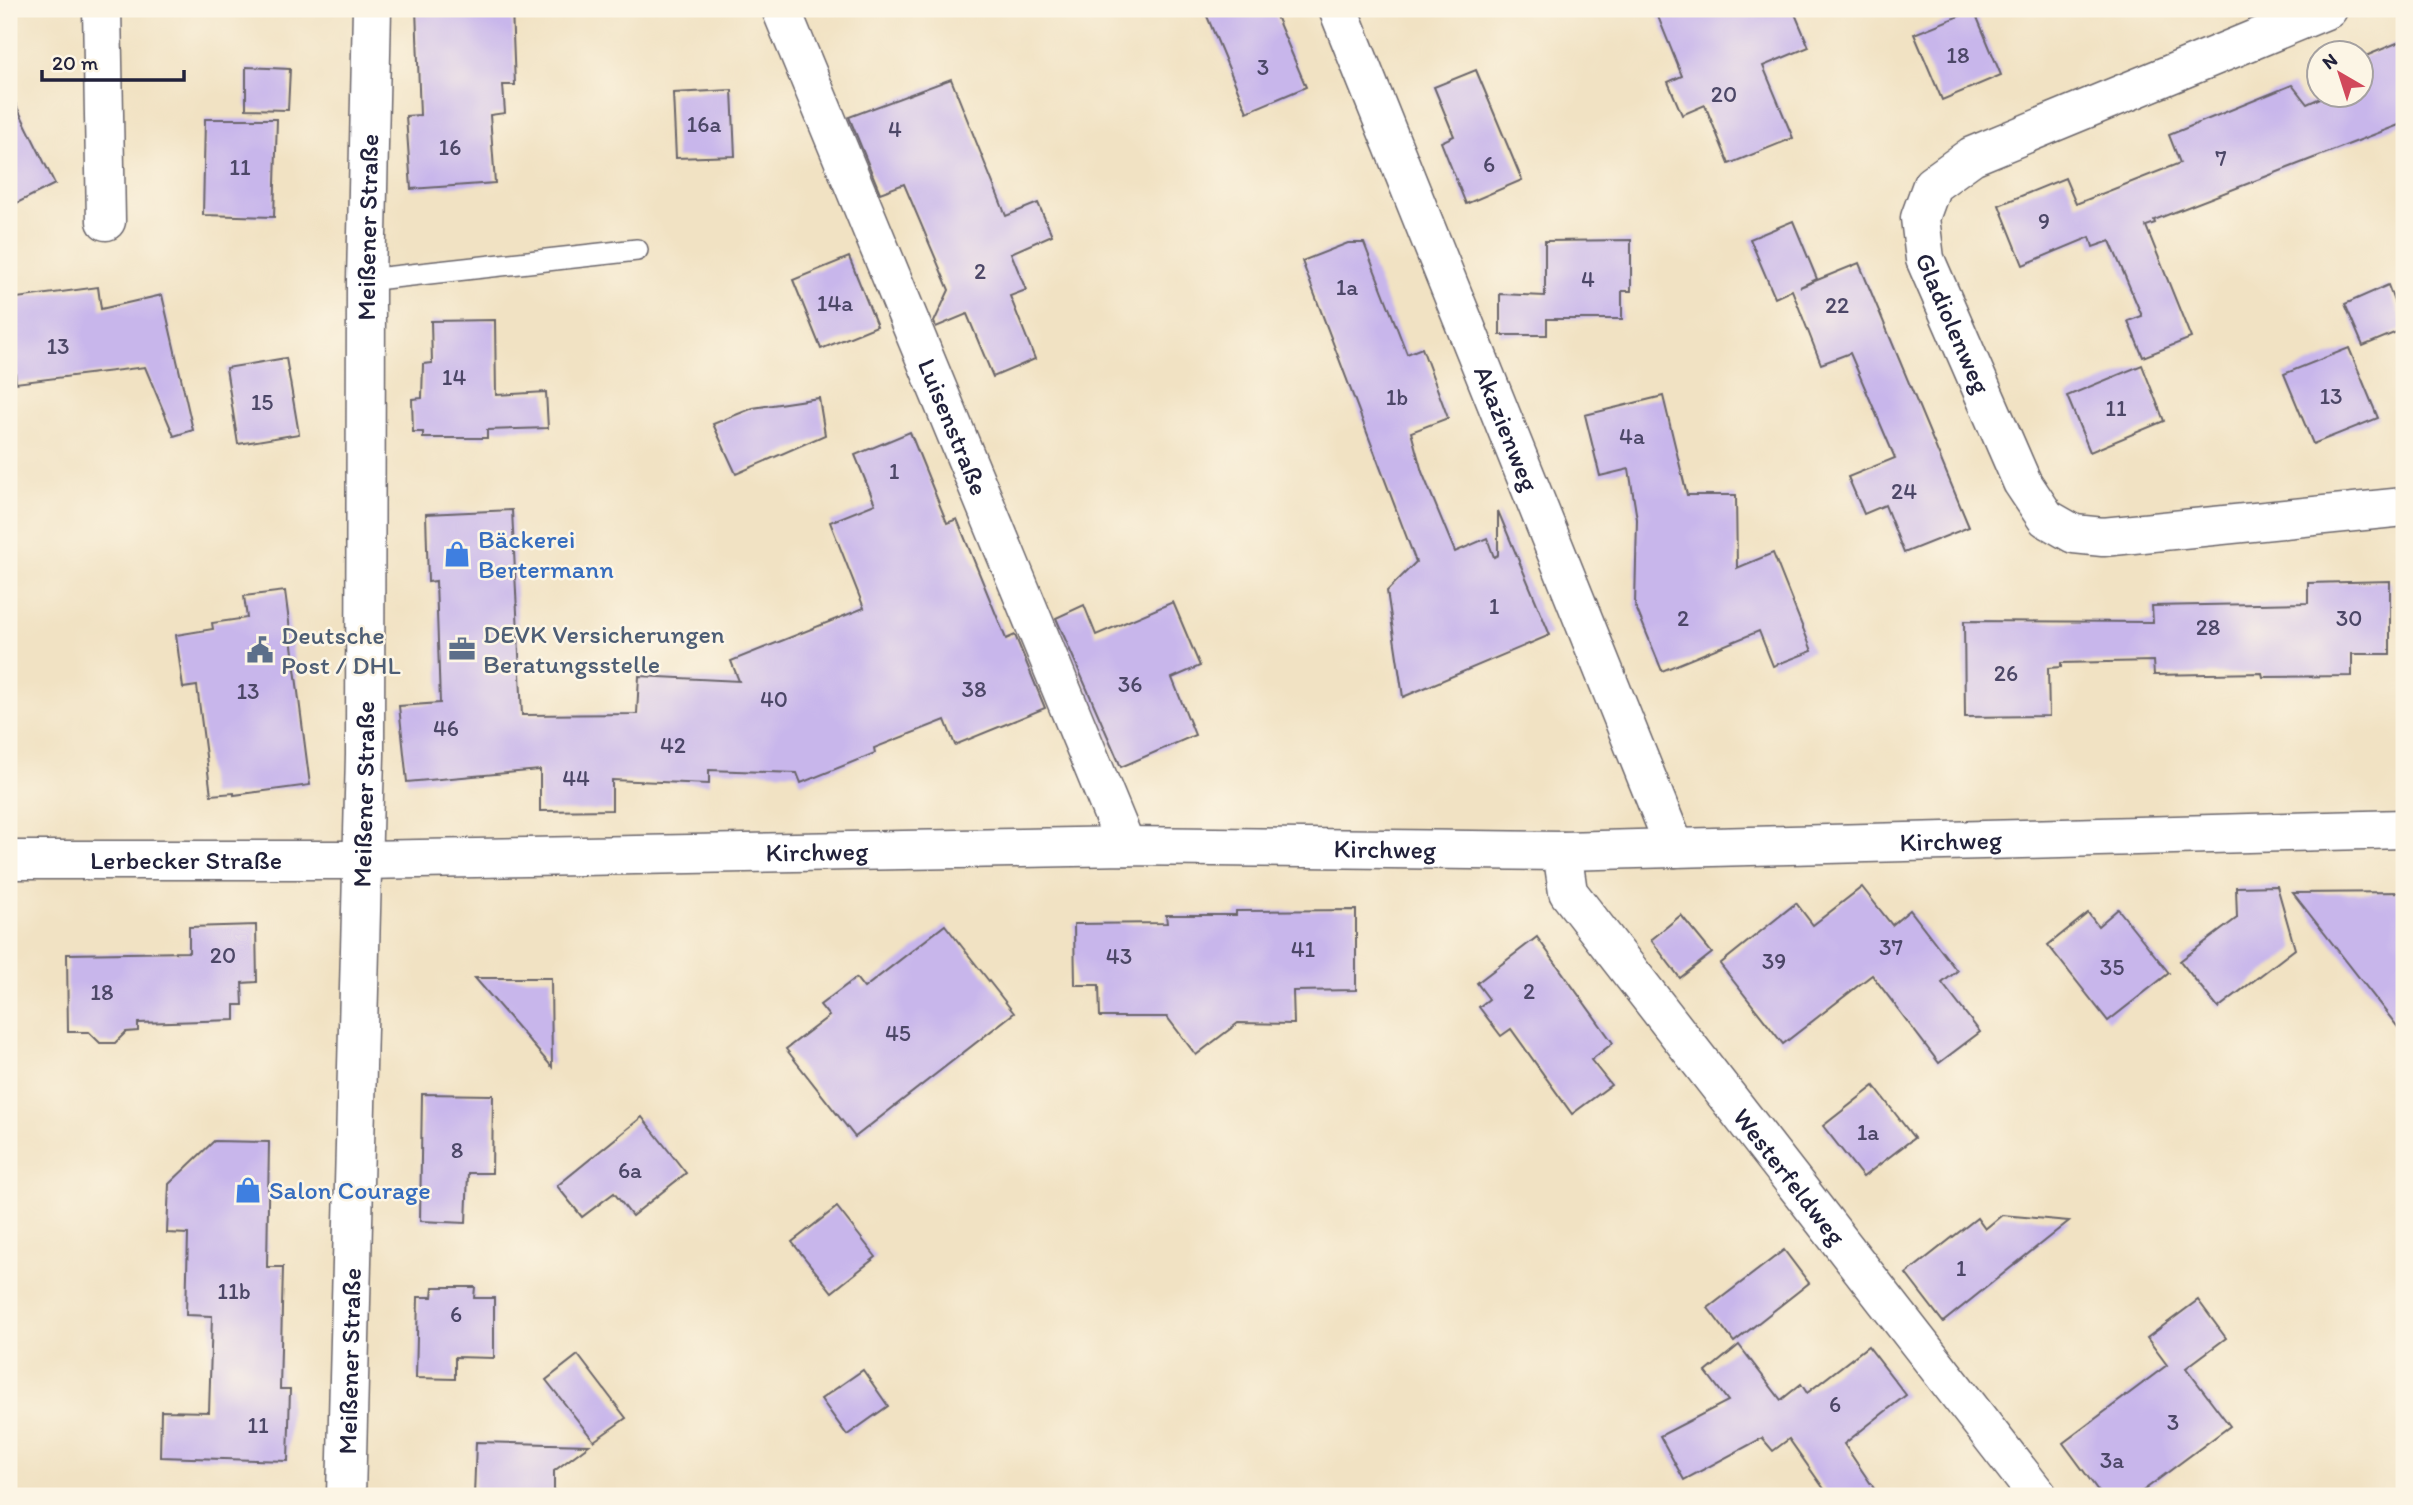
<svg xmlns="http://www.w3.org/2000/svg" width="2413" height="1505" viewBox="0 0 2413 1505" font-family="Itim,sans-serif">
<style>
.building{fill:#c8b6eb}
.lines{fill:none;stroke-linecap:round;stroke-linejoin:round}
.lane-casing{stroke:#6a656b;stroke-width:24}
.street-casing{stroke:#6a656b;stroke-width:41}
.secondary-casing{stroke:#6a656b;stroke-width:41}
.lane{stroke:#fff;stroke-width:21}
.street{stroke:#fff;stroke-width:38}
.secondary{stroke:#fff;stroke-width:38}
.labels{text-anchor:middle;stroke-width:5;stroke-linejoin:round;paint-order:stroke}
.number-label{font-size:23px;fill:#4c4767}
.street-label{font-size:26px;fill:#22223b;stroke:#fcf5e5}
.shop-label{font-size:26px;fill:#366cbe;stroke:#fcf5e5;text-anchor:start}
.service-label{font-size:26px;fill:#4e5e75;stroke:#fcf5e5;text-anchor:start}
</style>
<rect width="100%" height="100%" fill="#fcf5e5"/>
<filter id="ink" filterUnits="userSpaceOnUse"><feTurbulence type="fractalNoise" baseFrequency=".0143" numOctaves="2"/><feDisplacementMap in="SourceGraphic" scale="14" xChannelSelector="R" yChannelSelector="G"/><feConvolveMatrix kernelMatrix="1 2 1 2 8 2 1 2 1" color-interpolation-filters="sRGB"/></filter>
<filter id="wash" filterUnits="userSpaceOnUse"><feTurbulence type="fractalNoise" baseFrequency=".00686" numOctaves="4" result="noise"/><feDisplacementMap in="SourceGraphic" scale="28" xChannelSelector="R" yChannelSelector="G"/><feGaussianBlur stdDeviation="1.57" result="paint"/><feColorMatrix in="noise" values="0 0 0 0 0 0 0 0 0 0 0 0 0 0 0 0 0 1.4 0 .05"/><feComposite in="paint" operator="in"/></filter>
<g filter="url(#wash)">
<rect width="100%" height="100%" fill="#f1e2c3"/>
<g id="blocks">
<!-- building -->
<g class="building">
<path d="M416,9h96l3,76h-12l2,28 -15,2 5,68 -84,6 -5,-73 14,-1z"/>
<path d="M1204,9h69l33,78 -59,25z"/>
<path d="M1655,9h138l16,38 -46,19 30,72 -64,26 -24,-59 -23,10 -14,-33 14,-6z"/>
<path d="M1974,10l27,65 -59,25 -28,-66z"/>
<path d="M2404,40v83l-250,97 1,3 -9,3 45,112 -48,19 -15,-36 14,-5 -32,-75 -17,6 -3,-10 -67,28 -24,-60 66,-27 11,26 104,-41 -11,-28 123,-50 15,19 22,-10h32v-36z"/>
<path d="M246,67l44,2 -2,41 -42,-1z"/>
<path d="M1476,70l46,110 -56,24 -25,-62 13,-6 -20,-49z"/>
<path d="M951,79l55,137 32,-13 14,32 -41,18 15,37 -16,6 25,63 -42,18 -26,-63 -31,13 -2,-5 15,-32 -45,-106 -24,9 -31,-76z"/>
<path d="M732,90l3,66 -59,2 -3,-65z"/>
<path d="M9,91l46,93 -46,23z"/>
<path d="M205,119h72l-3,98 -71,-2z"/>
<path d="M1793,221l24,58 -17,8 59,-24 110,264 -65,26 -19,-48 -21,9 -16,-37 47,-19 -45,-105 -29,11 -29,-74 -17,8 -25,-59z"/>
<path d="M1631,240v51h-9v28h-75v16h-47v-41l45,2v-55z"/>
<path d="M1348,243h16l43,111 15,-6 26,70 -37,14 11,40 33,80 32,-14 7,19 4,-2v-44l52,124 -147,62 -16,-106 29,-29 -114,-301z"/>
<path d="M849,257l28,69 -56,23 -28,-69z"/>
<path d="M2388,285l16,44 -41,17 -18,-42z"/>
<path d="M98,287l3,22 61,-14 31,135 -19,6 -29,-69 -129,16 -7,-84z"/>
<path d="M495,320l1,75 50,-3 2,36 -61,2v8h-64v-6h-10l-1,-33 10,-1 1,-34 9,-1 -1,-42z"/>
<path d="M2349,348l29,70 -65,26 -29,-70z"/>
<path d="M286,358l13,76 -61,10 -12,-76z"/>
<path d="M2142,365l22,56 -74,31 -23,-56z"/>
<path d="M1663,396l24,99h49l1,73 36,-15 39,98 -39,15 -14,-35 -97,40 -27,-66 2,-86 -8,-50 -29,7 -15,-61z"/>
<path d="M819,398l6,37 -89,39 -23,-50 40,-16z"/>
<path d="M910,432l37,91 10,-4 49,120 9,-4 30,73 -90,37 -10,-25 -71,28 1,5 -74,30 -4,-10 -88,-3v14l-97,-4v30l-72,1v-41l-133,12 -8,-76 41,-3 -4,-122 -8,1 -2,-68 86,-4 10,205 115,-1 2,-38 100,5 -8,-20 133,-53 -34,-86 45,-18 -20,-49z"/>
<path d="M2390,581v73h-38v22l-89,1 -1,-4 -108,2 -1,-14 -92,2v4l-13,1 1,48 -84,1 -1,-96 189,1 -1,-16 156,-3v-20z"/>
<path d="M285,591l25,194 -76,10v-2l-23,2 -14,-109 -14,2 -7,-53 37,-6 -1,-6 35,-5 -3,-22z"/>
<path d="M1173,602l27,64 -28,12 23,57 -74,32 -65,-149 28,-13 12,30z"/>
<path d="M2277,886l18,63 -77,59 -38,-47 57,-43 -1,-31z"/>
<path d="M1862,887l30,38 18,-15 47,61 -15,12 38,49 -41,31 -67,-88 -89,69 -63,-80 76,-61 17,22z"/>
<path d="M2404,892v143l-111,-142z"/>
<path d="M2118,909l51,64 -61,48 -60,-76 40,-32 10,13z"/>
<path d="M1356,910v80l-63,1 1,33 -56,-1 -42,32 -29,-38h-67l-1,-32h-24l-1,-61 93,-1 -1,-8h70v-4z"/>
<path d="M1681,915l31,38 -32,25 -29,-38z"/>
<path d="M256,925l1,57 -15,1 1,22h-8v15l-97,3v8l-12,1 -11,11h-15l-11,-11h-21l-1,-78 122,-2v-25z"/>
<path d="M945,925l69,88 -159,124 -69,-88 43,-33 -9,-11 36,-27 8,10z"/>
<path d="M1537,937l76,106 -22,17 20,25 -39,29 -61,-85 -10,7 -22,-29 10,-8 -12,-16z"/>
<path d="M475,978h76l1,89z"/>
<path d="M1874,1086l40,52 -51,39 -40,-51z"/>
<path d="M422,1094l71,1 -1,78h-24l-2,50 -46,-2z"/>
<path d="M642,1117l44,56 -54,43 -18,-23 -32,24 -25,-31z"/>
<path d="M214,1141l55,1 -2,125h16l-3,122h10l-2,72 -128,-4 1,-46 48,1 3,-96 -26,-1 2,-81 -21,-1 2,-49z"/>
<path d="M837,1207l39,50 -44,35 -40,-50z"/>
<path d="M2002,1215l67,6 -126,101 -37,-48 71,-56 8,11z"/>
<path d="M1784,1250l25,33 -75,59 -26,-34z"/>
<path d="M433,1287h42l-1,11h20v60l-39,-1v22l-39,-1 2,-81h14z"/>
<path d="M2198,1300l28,38 -40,30 44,58 -94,70h-34l-39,-53 104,-78 -20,-27z"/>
<path d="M1739,1345l42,55 20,-16 6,9 61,-47 38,49 -62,49 35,52h-50l-40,-57 -16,12 -11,-13 -78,42 -24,-44 68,-35 -22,-29z"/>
<path d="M578,1355l48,63 -32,23 -48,-61z"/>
<path d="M863,1370l25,36 -41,29 -26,-36z"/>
<path d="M476,1442l113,3 -35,26v25h-80z"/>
</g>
</g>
</g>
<g filter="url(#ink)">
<use href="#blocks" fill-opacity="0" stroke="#6a656b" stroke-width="2"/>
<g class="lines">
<!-- lane casing -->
<g class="lane-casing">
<path id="lane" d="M366,280l271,-30"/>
</g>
<!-- street casing -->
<g class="street-casing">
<g id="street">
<path d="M102,9l4,212"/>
<path id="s1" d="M781,9l345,837"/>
<path id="s2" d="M1338,9l337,839"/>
<path id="s3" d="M2328,9l-356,147 -40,29 -12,33 5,41 97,223 24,36 28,16 29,3 301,-30"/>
<path id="s4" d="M1562,851l6,41 470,604"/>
</g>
</g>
<!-- secondary casing -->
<g class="secondary-casing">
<g id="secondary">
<path id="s5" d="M9,860h354l763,-14 436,5 842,-22"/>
<path id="s6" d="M346,1496l19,-741 1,-475 6,-271"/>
</g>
</g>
<!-- lane -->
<use href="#lane" class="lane"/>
<!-- street -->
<use href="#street" class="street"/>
<!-- secondary -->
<use href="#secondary" class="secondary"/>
</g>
</g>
<!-- icons -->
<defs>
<g id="shop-bare" transform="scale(2.1)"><path d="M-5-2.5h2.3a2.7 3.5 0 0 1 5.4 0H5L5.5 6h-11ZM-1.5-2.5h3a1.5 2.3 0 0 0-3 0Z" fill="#3f7fe0" stroke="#fcf5e5" stroke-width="2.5" paint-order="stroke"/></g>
<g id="office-bare" transform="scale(2.1)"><path d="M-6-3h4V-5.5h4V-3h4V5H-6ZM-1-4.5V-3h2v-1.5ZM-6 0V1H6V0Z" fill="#5c6f8a" stroke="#fcf5e5" stroke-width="2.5" paint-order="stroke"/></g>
<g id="civic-bare" transform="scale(2.1)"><path d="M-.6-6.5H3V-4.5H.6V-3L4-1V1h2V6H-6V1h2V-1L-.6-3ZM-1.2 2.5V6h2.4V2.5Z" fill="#5c6f8a" stroke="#fcf5e5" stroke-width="2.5" paint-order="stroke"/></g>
</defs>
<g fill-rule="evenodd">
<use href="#shop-bare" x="457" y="554"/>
<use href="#office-bare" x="462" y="649"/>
<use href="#civic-bare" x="260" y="650"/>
<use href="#shop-bare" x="248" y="1190"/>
</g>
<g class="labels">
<!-- number labels -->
<g class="number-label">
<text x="1958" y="63">18</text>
<text x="1263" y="75">3</text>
<text x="1724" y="102">20</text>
<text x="704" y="132">16a</text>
<text x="895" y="137">4</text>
<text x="450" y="155">16</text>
<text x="2221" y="166">7</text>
<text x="1489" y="172">6</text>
<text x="240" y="175">11</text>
<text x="2044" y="229">9</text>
<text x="980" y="279">2</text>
<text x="1588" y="287">4</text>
<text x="1347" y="295">1a</text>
<text x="835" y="311">14a</text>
<text x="1837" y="313">22</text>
<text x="58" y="354">13</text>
<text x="454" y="385">14</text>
<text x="2331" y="404">13</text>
<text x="1397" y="405">1b</text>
<text x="262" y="410">15</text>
<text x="2116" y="416">11</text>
<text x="1632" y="444">4a</text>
<text x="894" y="479">1</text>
<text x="1904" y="499">24</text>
<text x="1494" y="614">1</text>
<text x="1683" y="626">2</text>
<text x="2349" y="626">30</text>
<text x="2208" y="635">28</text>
<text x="2006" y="681">26</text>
<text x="1130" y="692">36</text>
<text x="974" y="697">38</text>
<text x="248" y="699">13</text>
<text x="774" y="707">40</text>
<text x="446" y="736">46</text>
<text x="673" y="753">42</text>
<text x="576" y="786">44</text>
<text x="1891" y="955">37</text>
<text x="1303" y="957">41</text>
<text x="223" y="963">20</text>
<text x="1119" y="964">43</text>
<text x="1774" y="969">39</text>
<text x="2112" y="975">35</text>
<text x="1529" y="999">2</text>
<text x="102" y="1000">18</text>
<text x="898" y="1041">45</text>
<text x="1868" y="1140">1a</text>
<text x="457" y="1158">8</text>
<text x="630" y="1178">6a</text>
<text x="1961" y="1276">1</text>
<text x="234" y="1299">11b</text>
<text x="456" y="1322">6</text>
<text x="1835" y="1412">6</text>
<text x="2173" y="1430">3</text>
<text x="258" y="1433">11</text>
<text x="2112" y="1468">3a</text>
</g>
<!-- street labels -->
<g class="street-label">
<text dy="9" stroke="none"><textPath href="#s6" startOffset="1269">Meißener Straße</textPath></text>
<text dy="9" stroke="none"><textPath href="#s3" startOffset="581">Gladiolenweg</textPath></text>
<text dy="9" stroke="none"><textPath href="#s1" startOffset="452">Luisenstraße</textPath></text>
<text dy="9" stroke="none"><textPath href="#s2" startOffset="452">Akazienweg</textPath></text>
<text dy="9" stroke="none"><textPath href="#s6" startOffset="702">Meißener Straße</textPath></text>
<text dy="9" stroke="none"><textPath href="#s5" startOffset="1942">Kirchweg</textPath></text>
<text dy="9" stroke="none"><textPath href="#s5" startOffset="1376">Kirchweg</textPath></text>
<text dy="9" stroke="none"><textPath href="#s5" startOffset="808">Kirchweg</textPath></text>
<text dy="9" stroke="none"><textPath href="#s5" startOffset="177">Lerbecker Straße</textPath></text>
<text dy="9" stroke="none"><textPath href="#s4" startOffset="402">Westerfeldweg</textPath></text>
<text dy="9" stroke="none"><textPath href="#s6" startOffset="135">Meißener Straße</textPath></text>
</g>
<!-- shop labels -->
<g class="shop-label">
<text x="478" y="548">Bäckerei<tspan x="478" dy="30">Bertermann</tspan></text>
<text x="269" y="1199">Salon Courage</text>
</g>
<!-- service labels -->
<g class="service-label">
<text x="483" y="643">DEVK Versicherungen<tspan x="483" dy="30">Beratungsstelle</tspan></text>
<text x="281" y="644">Deutsche<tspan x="281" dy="30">Post / DHL</tspan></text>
</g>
</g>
<!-- margin -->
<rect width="2413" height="1505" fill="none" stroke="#fcf5e5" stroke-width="35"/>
<!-- north arrow -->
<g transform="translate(2340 74) rotate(321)"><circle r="33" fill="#fcf5e5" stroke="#a5a1a1" stroke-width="2"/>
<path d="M0-5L12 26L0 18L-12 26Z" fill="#d1495b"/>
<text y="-10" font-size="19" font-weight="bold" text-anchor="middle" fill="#22223b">N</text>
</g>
<!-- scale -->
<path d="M42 70v10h142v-10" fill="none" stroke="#22223b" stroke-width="3.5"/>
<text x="52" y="70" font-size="21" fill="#22223b" stroke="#fcf5e5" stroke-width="5" paint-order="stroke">20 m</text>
</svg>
